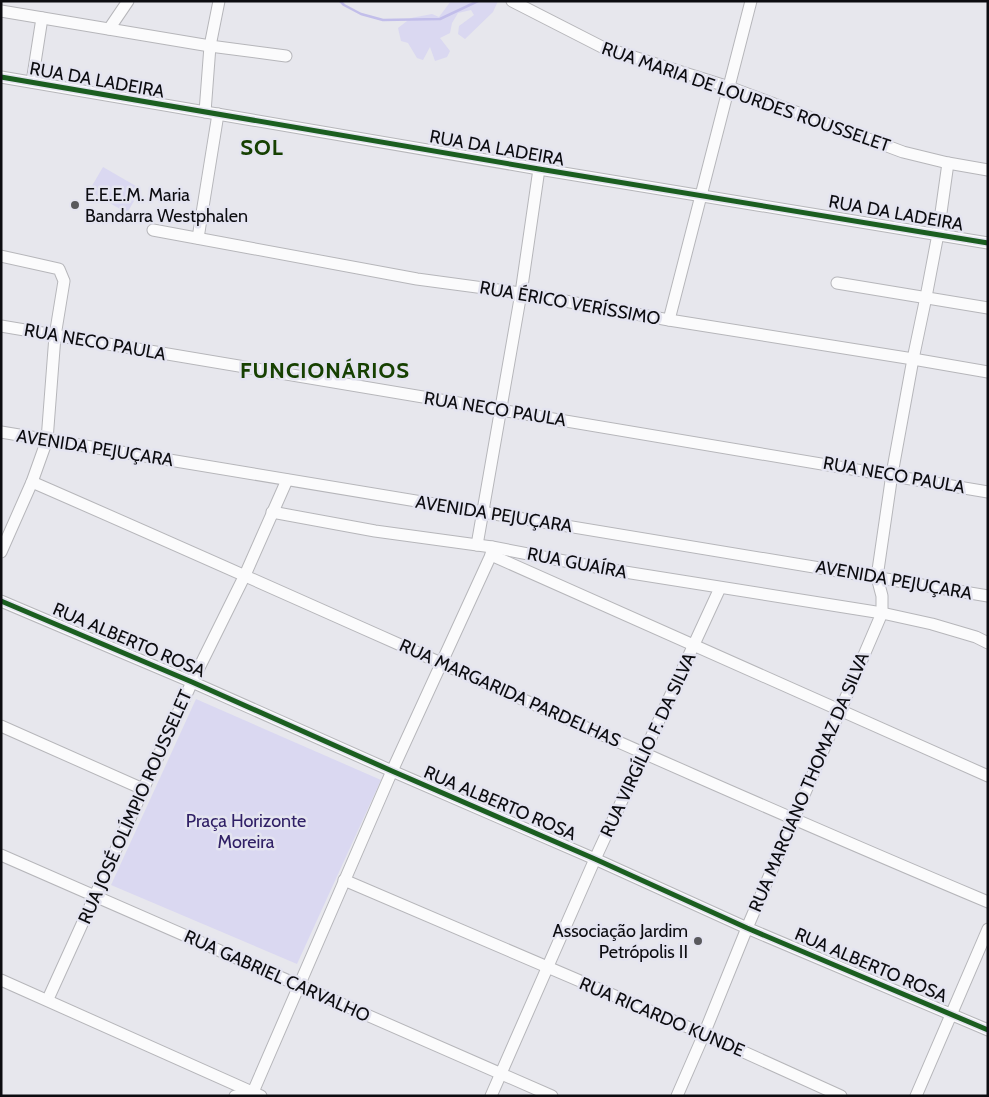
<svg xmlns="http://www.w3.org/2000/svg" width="989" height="1097" viewBox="0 0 989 1097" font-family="Cabin,sans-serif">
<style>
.green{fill:#dad8f1}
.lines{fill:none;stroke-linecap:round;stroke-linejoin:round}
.stream{stroke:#c2beea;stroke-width:2.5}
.minor-casing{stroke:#b6b6ba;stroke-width:13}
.minor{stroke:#fbfbfc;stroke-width:11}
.cycleway-casing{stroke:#e4e4f0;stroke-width:8}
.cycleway{stroke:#1b5e20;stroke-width:5}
.poi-dot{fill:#59595d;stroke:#e4e4f0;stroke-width:2}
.labels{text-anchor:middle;stroke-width:5;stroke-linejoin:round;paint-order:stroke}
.street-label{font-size:18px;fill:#0c0c10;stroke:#e4e4f0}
.poi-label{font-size:18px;fill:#0c0c10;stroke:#e4e4f0;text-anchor:start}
.park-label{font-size:18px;fill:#302066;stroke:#e4e4f0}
.district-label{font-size:22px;font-weight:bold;letter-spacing:1px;fill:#164002;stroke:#e4e4f0}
</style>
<rect width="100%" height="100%" fill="#e7e7ed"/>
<!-- green -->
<g class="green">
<path d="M451,1h47l-5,11 -28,27 -7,-5 1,-8 15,-11 -3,-5 -13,3 -6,10 -2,10 -10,5 10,13 -3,6 -12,4 -5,-14 -7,13 -6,-2 -9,-15 -7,-2 -3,-13 13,-10 21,-4 7,3z"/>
<path d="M103,167l38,22 -14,24 -38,-22z"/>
<path d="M196,699l185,81 -84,184 -186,-79z"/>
</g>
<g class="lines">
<!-- stream -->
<path class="stream" d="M340,1l4,4 17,9 22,6 57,-1 38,-18"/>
<!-- minor casing -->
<g class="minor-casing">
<g id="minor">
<path d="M512,1l90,46 127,40 174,65 45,11 40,7"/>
<path d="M1,11l209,35 76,10"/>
<path d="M109,29l19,-28"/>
<path d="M1,77l538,92 449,74"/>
<path d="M32,82l10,-64"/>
<path d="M205,112l5,-66 9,-45"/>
<path d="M153,230l264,49 104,14 148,27 244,39 75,13"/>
<path d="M198,238l20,-124"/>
<path d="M1,256l58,13 5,12 -9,55 -8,104 -15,42 -31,70"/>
<path d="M837,283l151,25"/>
<path d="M669,320l82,-319"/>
<path d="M1,326l987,166"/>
<path d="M1,432l987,164"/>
<path d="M32,482c319,139 635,285 956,420"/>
<path d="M272,512l103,19 117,16 114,22 276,44 50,11 44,13 12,6"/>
<path d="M477,545l44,-252 18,-124"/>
<path d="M491,555l497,221"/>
<path d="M1,601l191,81 200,89 203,88 152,69 241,102"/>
<path d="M1,726l142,63"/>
<path d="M1,855l551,241"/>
<path d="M344,880l360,154 137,62"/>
<path d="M1,980l260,116"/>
<path d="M48,999l144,-317 53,-107 42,-95"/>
<path d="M235,1096l18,-4 139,-321 99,-216 1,-8"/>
<path d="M491,1096l104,-237 125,-271"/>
<path d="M677,1096l27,-62 43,-106 135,-315v-17l-5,-19 15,-103 21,-115 13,-62 12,-63 10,-71"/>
<path d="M916,1096l72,-167"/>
</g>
</g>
<!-- minor -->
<use href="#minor" class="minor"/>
<!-- cycleway casing -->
<g class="cycleway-casing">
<g id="cycleway">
<path d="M1,77l538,92 449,74"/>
<path d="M1,601l191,81 200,89 203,88 152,69 241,102"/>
</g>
</g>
<!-- cycleway -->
<use href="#cycleway" class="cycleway"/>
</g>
<!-- markers -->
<g class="poi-dot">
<circle cx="75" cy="205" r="5"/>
<circle cx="698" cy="941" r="5"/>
</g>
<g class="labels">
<!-- street labels -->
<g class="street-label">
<text transform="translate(97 80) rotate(10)" y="6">RUA DA LADEIRA</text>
<text transform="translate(746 97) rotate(19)" y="6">RUA MARIA DE LOURDES ROUSSELET</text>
<text transform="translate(497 148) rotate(10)" y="6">RUA DA LADEIRA</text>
<text transform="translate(896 213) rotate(10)" y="6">RUA DA LADEIRA</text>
<text transform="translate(570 303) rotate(10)" y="6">RUA ÉRICO VERÍSSIMO</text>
<text transform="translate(95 342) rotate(10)" y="6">RUA NECO PAULA</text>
<text transform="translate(495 409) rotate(9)" y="6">RUA NECO PAULA</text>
<text transform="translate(95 448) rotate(9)" y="6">AVENIDA PEJUÇARA</text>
<text transform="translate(894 475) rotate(10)" y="6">RUA NECO PAULA</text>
<text transform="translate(494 514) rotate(9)" y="6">AVENIDA PEJUÇARA</text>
<text transform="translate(577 563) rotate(11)" y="6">RUA GUAÍRA</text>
<text transform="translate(894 580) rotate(10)" y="6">AVENIDA PEJUÇARA</text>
<text transform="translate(129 640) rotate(23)" y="6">RUA ALBERTO ROSA</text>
<text transform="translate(510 693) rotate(24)" y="6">RUA MARGARIDA PARDELHAS</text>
<text transform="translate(648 745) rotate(-65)" y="6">RUA VIRGÍLIO F. DA SILVA</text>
<text transform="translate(809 782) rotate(-67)" y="6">RUA MARCIANO THOMAZ DA SILVA</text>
<text transform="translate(500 803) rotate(23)" y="6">RUA ALBERTO ROSA</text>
<text transform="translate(135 807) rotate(-66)" y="6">RUA JOSÉ OLÍMPIO ROUSSELET</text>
<text transform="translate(871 965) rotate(23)" y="6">RUA ALBERTO ROSA</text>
<text transform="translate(277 976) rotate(24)" y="6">RUA GABRIEL CARVALHO</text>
<text transform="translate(662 1017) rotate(23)" y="6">RUA RICARDO KUNDE</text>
</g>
<!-- poi labels -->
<g class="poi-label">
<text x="85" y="201">E.E.E.M. Maria<tspan x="85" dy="21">Bandarra Westphalen</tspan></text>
<text x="688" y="937" text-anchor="end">Associação Jardim<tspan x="688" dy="21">Petrópolis II</tspan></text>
</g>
<!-- park labels -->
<g class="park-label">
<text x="246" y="827">Praça Horizonte<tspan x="246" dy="21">Moreira</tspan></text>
</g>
<!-- district labels -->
<g class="district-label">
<text x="262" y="155">SOL</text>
<text x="325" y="378">FUNCIONÁRIOS</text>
</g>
</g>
<!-- border -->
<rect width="989" height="1097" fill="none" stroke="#0c0c10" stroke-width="5"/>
</svg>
